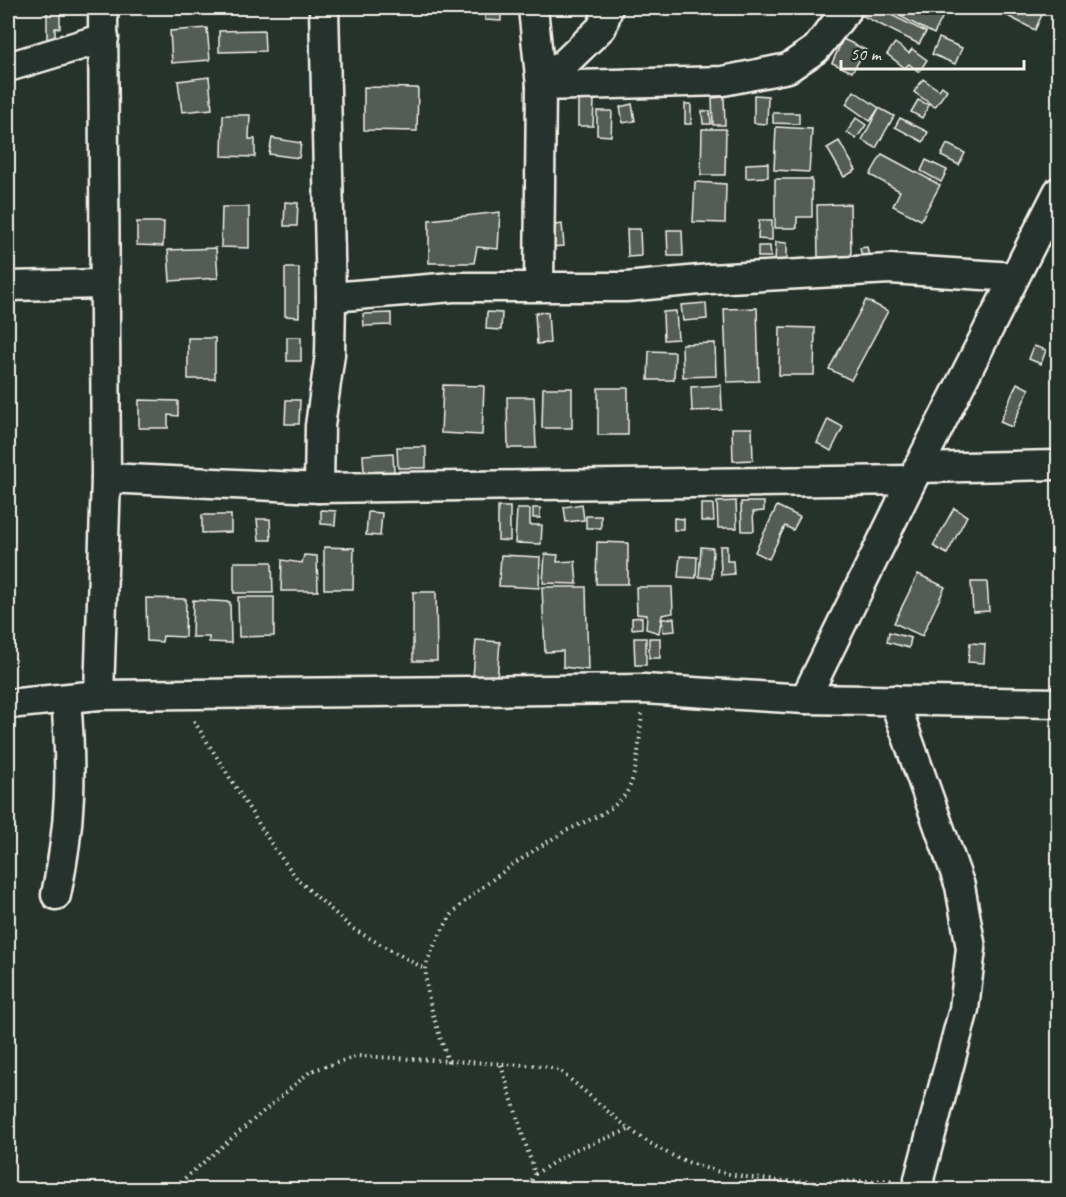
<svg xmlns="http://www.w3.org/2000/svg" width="1066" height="1197" viewBox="0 0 1066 1197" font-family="Caveat,sans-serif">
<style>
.building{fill:#525c55;stroke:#f4f1e8;stroke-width:1.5}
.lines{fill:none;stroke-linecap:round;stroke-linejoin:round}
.minor-casing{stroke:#f4f1e8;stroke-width:33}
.path{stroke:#f4f1e8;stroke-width:4;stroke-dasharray:1.5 4.5;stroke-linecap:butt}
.minor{stroke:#26332d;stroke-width:28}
</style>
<rect width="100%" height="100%" fill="#26332d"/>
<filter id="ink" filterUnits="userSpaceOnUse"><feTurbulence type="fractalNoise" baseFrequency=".0167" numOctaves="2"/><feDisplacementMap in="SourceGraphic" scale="12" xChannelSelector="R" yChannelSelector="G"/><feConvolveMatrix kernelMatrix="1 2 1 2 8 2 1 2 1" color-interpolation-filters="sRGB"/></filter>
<g filter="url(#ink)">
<!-- building -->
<g class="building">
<path d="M485,8h16v13l-16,-1z"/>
<path d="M860,8h17l49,24 -7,12 -62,-31z"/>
<path d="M889,8h58l-13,26 -46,-24z"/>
<path d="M992,8h53l-10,22z"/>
<path d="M47,10h13v18h-5v11h-8z"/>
<path d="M207,28l3,32 -38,3 -2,-32z"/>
<path d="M264,30l1,21 -46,1v-21z"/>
<path d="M939,38l23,10 -7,16 -23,-10z"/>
<path d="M843,39l23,11 -14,22 -20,-9z"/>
<path d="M895,43l14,10 3,-4 15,11 -8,12 -10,-8 -4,4 -18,-14z"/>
<path d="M209,77l3,32 -30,3 -4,-31z"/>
<path d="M923,79l16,11 3,-4 5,4 -12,17 -21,-15z"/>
<path d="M364,87l54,1 -1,43 -53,-1z"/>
<path d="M854,91l25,17 -9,13 -24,-17z"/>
<path d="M754,95l14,1 -1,28 -13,-1z"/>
<path d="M724,97l1,28h-12l-1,-27z"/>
<path d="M578,99l16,1 -1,26h-15z"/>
<path d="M918,100l11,5 -7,13 -11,-6z"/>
<path d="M632,104l3,17 -12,2 -3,-16z"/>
<rect x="685" y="104" width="6" height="20"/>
<path d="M879,108l15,8 -18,32 -14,-8z"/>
<path d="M597,111h15l-1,25 -14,-1z"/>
<path d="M702,111h8l1,13h-8z"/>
<path d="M773,113h26v11l-26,-1z"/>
<path d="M223,115h27l-1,24h6v18l-33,-1z"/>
<path d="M856,118l10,7 -10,14 -9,-7z"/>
<path d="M900,118l28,14 -5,10 -28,-15z"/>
<path d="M776,127l36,2 -3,43 -35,-2z"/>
<path d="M702,129h24l-1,46h-24z"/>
<path d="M272,138l29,5 -2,15 -30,-4z"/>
<path d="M839,141l17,29 -12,7 -17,-29z"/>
<path d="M947,144l18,9 -6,12 -18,-9z"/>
<path d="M882,154l58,31 -19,35 -28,-14 7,-15 -30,-16z"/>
<path d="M926,160l21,10 -6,12 -20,-11z"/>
<path d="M768,163v14l-22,1v-14z"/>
<path d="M775,179h37v38h-15v11h-22z"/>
<path d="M695,182l31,2 -1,39 -32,-1z"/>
<path d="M285,202l13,1 -1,23h-13z"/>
<path d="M850,204l1,52 -33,1 -1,-52z"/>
<path d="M222,207h27v41l-28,-1z"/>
<path d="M500,212l-2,37 -21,-2 -3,16h-45v-43z"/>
<path d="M759,220h13v20l-14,-1z"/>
<path d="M137,222h27l-1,24 -26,-1z"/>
<path d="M562,224l2,22 -14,1 -1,-21z"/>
<path d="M627,229h13l1,27 -13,1z"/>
<path d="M667,230h15l1,26h-15z"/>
<path d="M776,242l11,1v20l-12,-1z"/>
<path d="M758,246h12l1,11h-13z"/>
<path d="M867,247l2,10 -7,1 -2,-10z"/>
<path d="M216,248l2,30 -48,3 -2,-31z"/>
<path d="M285,268h14v49l-14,-1z"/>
<path d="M866,300l22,11 -37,69 -22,-11z"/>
<path d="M706,303l1,16 -24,2 -2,-16z"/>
<path d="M757,308l2,73 -32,1 -3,-73z"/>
<path d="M1054,308l4,2v10l-8,-4z"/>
<path d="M676,311l2,28 -14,1 -1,-28z"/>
<path d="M487,312l15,1 -1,17 -15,-1z"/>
<path d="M548,312l2,31 -13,1 -2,-31z"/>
<path d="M391,313v12l-27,1 -1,-12z"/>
<path d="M780,327l35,1 -1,47h-35z"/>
<rect x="287" y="337" width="14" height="24"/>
<rect x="188" y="338" width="27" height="41"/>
<path d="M715,343l1,33 -33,1 -1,-33z"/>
<path d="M1034,346l12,4 -5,14 -12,-5z"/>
<path d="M649,351l26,1 -1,28h-26z"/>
<path d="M1017,383l12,6 -17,38 -12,-5z"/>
<path d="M443,385l41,1 -2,49 -41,-2z"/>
<path d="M721,385l1,25 -30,1 -1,-24z"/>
<path d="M543,388h29v40h-30z"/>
<rect x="598" y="388" width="30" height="47"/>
<path d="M507,397h27l2,51h-28z"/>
<path d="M139,400l39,1v15l-10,-1v13h-29z"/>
<path d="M286,400h14l-1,24h-14z"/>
<path d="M828,419l15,8 -12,24 -14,-8z"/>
<path d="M732,428h20l1,32 -20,1z"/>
<path d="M397,447h29v21h-28z"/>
<path d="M393,453l1,19 -30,1 -1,-18z"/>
<path d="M736,501l1,27h-19l-1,-26z"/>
<path d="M741,502h23v9l-11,1 1,19h-12z"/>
<path d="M582,504l2,16 -18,2 -2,-15z"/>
<path d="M701,504h12l1,17h-13z"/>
<path d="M777,506l23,11 -7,13 -8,-4 -16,33 -14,-7z"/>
<path d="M498,507h12v34l-12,-1z"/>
<rect x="533" y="508" width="7" height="10"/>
<path d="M954,508l13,8 -20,38 -14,-8z"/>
<path d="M517,509h13v16h12l-1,19 -26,-1z"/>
<path d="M321,510l15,1 -1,14 -14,-1z"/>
<path d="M368,512l14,1 -2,23 -14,-1z"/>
<path d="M202,515h29v17l-29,1z"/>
<rect x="586" y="516" width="15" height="12"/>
<path d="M674,518l10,1v11h-10z"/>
<path d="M257,519h13l1,21h-12z"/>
<path d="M597,542l31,1v41h-32z"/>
<path d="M720,546h7v15h6l1,13 -13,1z"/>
<path d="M324,547l30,1 -1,41h-29z"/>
<path d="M701,547l12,1 -1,30 -13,-1z"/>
<path d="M545,554l13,1 -1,7 18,-1 2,23 -34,-1z"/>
<path d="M304,555l13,1 1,35h-37l1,-31 20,3z"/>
<path d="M501,555l39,2 -1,31 -40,-2z"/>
<path d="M680,556l17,1 -1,21 -18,-1z"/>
<path d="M234,562h38l1,31h-39z"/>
<path d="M918,574l27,13 -23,49 -28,-13z"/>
<path d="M971,582h16l2,29 -16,1z"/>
<path d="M542,587h44l2,83 -25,-3v-16l-18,1z"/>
<path d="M636,587h36l1,26 -11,2 -3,18 -13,-4 1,-14 -10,-1z"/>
<path d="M413,592h23l1,69h-24z"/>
<path d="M238,597h36v39l-35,1z"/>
<path d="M146,598l40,1 -1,38 -22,-1 -1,6 -15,-1z"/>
<path d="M193,600l37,2 1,41 -22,-1v-5h-17z"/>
<path d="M642,617v11l-10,1v-11z"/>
<path d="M674,618l1,13 -12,1 -1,-13z"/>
<path d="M889,632l22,6 -2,10 -22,-6z"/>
<path d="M634,638h12v27h-11z"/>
<rect x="649" y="638" width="11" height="20"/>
<path d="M476,640l24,2 -3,37 -24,-2z"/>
<path d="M970,643l15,1 -1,19 -16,-1z"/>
</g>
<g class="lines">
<!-- minor casing -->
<g class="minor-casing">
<g id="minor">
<path d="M533,8l8,78 -2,200"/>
<path d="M8,67l96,-29"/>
<path d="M541,86l182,-5 65,-13 28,-19 32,-41"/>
<path d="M541,86l61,-59 6,-19"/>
<path d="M8,286l95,-2"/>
<path d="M331,297l122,-10h173l84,-8 180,-10 124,8"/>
<path d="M918,468l140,-3"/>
<path d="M106,478l213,10 593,-8"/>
<path d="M319,488l1,-62 10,-72 1,-57 -7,-289"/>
<path d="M99,695l7,-217 -3,-470"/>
<path d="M805,699l107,-219 146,-288"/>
<path d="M894,700l66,186 11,62 -7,61 -45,170 2,11"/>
<path d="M8,704l91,-9 545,-6 161,10 253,4"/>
<path d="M56,895c15,-70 16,-124 10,-196"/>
</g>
</g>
<!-- path -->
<g class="path">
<path d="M194,721l80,127 25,33 54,48 72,40"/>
<path d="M448,1062c-7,-25 -24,-66 -22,-92 0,-12 18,-44 25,-54 15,-21 88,-70 113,-84 20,-11 52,-20 64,-42 11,-22 11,-52 14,-76"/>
<path d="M501,1065l34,109 -8,16"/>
<path d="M535,1174l39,-24 57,-21"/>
<path d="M171,1190l140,-119 47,-15 185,10 15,4c34,25 65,59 102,79 70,39 156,34 234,31"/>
</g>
<!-- minor -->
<use href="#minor" class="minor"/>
</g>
</g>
<!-- margin -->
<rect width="1066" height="1197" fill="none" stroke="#26332d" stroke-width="30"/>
<rect x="15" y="15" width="1036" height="1167" fill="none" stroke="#f4f1e8" stroke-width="2" filter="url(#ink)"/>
<!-- scale -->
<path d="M841 60v9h183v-9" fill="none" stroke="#f4f1e8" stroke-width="3"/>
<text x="850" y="60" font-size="18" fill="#f4f1e8" stroke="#26332d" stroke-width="4.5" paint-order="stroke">50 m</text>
</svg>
